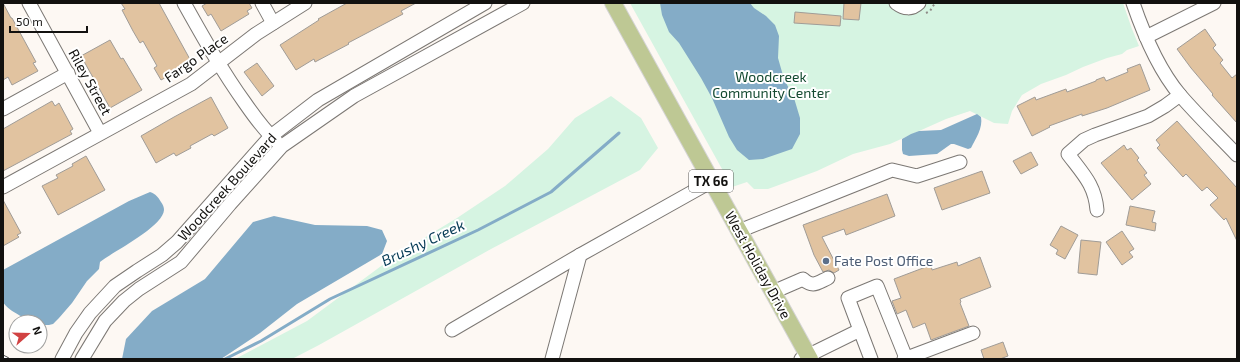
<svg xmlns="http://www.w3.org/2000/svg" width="1240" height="362" viewBox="0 0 1240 362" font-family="'Exo 2',sans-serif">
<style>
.green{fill:#d6f4e2}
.water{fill:#84acc7}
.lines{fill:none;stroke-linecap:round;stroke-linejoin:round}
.stream{stroke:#84acc7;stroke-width:3}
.building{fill:#e1c3a0;stroke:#a09c97}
.minor-casing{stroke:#7c7874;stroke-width:15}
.major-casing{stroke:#d4d4d4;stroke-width:18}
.path{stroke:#8e8a87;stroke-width:2;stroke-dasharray:2 3;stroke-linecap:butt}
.minor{stroke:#fff;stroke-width:13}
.major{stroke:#bec894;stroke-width:16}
.rail-casing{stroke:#413f3d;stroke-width:4.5}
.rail{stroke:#fff;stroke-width:3;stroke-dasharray:9;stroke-linecap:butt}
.service-dot{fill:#5c6f8a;stroke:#fff;stroke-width:1.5}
.labels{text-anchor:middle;stroke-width:4;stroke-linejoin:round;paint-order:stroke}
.shield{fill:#fff;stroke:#595857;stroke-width:1}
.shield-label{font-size:13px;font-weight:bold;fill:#12110f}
.street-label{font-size:14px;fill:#12110f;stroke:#fff}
.park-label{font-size:14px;fill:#144a31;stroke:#fff}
.service-label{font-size:14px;fill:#4e5e75;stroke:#fff;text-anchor:start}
.water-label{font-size:15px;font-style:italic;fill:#063b56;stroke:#fff}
</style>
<rect width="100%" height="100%" fill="#fdf8f3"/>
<!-- green -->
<g class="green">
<path d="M630,3h493l9,26 7,17 -12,4 -5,4 -15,4 -24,9 -17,8 -25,9 -19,11 -10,16 -4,13 -14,-1 -24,-12 -24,8 -56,25 -37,10 -36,17 -49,18h-14l-7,-7 -15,5z"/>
<path d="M611,96l30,22 17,30 -18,22 -149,79 -172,96 -27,14h-57l72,-38 89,-66 61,-37 48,-32 43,-37 27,-31z"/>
</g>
<!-- water -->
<g class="water">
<path d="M660,3h90l4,5 12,8 9,9 4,11 -1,22 6,21 10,19 6,20v16l-8,15 -29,10 -14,1 -12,-10 -8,-13 -17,-39 -11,-20 -22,-35 -10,-11 -7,-17z"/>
<path d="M977,114l4,3c2,11 -5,21 -10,31l-3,1 -14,-5h-3l-14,10 -28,2 -6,-2 -1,-4v-11l9,-5 8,-3 22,-1z"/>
<path d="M150,192c6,2 8,5 11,10 2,3 3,5 3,8 -1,17 -50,41 -64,52l-1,7 -12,12 -15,22 -13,15 -6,6 -4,1h-4l-5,-1v-2c-10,0 -32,-11 -37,-20v-32l126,-69z"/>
<path d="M274,216l41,9 52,1 15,4 5,11 -5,13 -85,50 -37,29 -39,26h-99l4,-20 26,-28 53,-32 48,-57z"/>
</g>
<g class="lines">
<!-- stream -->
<path class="stream" d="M225,359l36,-18 69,-42 148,-69 73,-38 68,-59"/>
</g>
<!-- building -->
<g class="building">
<path d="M3,3l8,15h1l24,44 -3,1 5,8 -26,14 -4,-8 -5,3z"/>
<path d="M121,3h38l33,60 -31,17 -7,-12 3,-2 -14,-25 -3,2 -7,-12 -11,-21 3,-1z"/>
<path d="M207,3h42l3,5 -5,3 2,3 -28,17 -10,-17 -3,2 -6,-10z"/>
<path d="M347,3h69l-15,8 2,3 -55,29 1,1 -34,18 -1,-3 -18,11 -16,-25 39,-25 -1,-1z"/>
<path d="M844,3h17l-2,17 -16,-1z"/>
<path d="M795,12l46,4 -1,10 -46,-3z"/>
<path d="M1205,29l11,16 -3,3 10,12 -3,3 12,15 5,-4v49l-25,-28 1,-1 -22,-26 -14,-19z"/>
<path d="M110,40l11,19 2,-1 19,32 -32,18 -29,-52z"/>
<path d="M257,63l17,23 -12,10 -18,-24z"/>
<path d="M1140,64l10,26 -43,18 -25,8v-2l-33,12 1,1 -18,9 -15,-30 18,-9 1,3 30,-11 1,3 29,-11v-1l8,-3 2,4 22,-9 -1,-3z"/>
<path d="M211,97l17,31 -14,8 -2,-2 -22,12 1,2 -15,8 -2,-3 -18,10 -15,-27 33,-19z"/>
<path d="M52,101l3,5 4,-3 14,26 -3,2 2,3 -69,37v-42z"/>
<path d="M1177,121l60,67v53l-11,-23 -2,2 -14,-15 8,-7 -11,-11 -5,4 -16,-17 -3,3 -26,-29 3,-3 -4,-5z"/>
<path d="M1124,145l3,5 4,-2 8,10 -2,2 10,13 -3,2 7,9 -19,16 -31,-37z"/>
<path d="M1031,152l7,13 -17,9 -8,-13z"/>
<path d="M86,156l19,34 -47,25 -16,-29 16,-8 -2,-3 17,-9 -1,-2z"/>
<path d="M982,171l8,22 -48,17 -8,-22z"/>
<path d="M887,194l8,22 -49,19 -2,-6 -22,8 17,33 -5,3 -5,-3 -6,2 -9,-17 -11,-30z"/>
<path d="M3,200l18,33 -4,2 2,2 -16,9z"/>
<path d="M1130,206l25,5 -3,11 4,1 -1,8 -29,-6z"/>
<path d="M1061,226l17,9 -13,24 -9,-5 2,-4 -8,-5z"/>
<path d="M1122,231l12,18 -5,3 4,5 -11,8 -16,-23z"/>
<path d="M1081,240l20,2 -4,33 -19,-2z"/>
<path d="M980,257l11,30 -31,12 1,3 -1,1 9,23 -38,14 -6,-17 -12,5 -7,-18 -9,4 -5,-13 9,-3 -7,-19 37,-14 1,5 25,-8 1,4z"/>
<path d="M1003,342l5,14 -8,3h-16l-3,-9z"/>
</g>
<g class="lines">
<!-- minor casing -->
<g class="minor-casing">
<g id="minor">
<path d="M29,3l71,130"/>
<path d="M184,3c19,34 38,68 61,100 9,13 19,27 31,38"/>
<path d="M262,3l11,20"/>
<path d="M896,3c8,6 16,7 23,0"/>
<path d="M1133,3c11,32 25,66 47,92 18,21 38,40 57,60"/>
<path d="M1146,37l68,-34"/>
<path d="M3,109l65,-36"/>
<path d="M3,187l188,-103 65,-50 49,-31"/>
<path d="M1097,210c-2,-25 -14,-36 -29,-56l16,-14 11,-5 53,-19 17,-10 15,-11"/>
<path d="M739,231l153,-61 25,6 43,-14"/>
<path d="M773,292l30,-13c10,9 14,4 25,-1"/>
<path d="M452,330l128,-75 132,-74"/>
<path d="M860,330l-12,-32 29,-12 29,72"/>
<path d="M62,359l14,-26 14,-20 25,-27 22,-15 25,-16 15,-13 94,-106 47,-36 167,-97"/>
<path d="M82,359l23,-38 19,-20 15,-12 42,-27 49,-58 52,-58 72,-50 169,-93"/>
<path d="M552,359l28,-104"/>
<path d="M801,359l59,-29 11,29"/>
<path d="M904,359l69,-26"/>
</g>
</g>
<!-- major casing -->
<g class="major-casing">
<path id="major" d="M613,3l197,356"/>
</g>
<!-- path -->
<path class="path" d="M926,13l4,-2 5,-8"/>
<!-- minor -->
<use href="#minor" class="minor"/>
<!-- major -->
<use href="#major" class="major"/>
<!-- rail casing -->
<g class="rail-casing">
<path id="rail" d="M3,357l4,2"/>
</g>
<!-- rail -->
<use href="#rail" class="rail"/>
</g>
<!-- markers -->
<circle class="service-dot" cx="826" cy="261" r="4"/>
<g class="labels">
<!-- shield labels -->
<rect class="shield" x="689" y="170" width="44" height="22" rx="3"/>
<g class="shield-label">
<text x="711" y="186">TX 66</text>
</g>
<!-- street labels -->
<g class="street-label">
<text transform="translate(196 58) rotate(-35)" y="5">Fargo Place</text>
<text transform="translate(90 82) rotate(61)" y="5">Riley Street</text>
<text transform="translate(227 187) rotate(-48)" y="5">Woodcreek Boulevard</text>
<text transform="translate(758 265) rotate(61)" y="5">West Holiday Drive</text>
</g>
<!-- park labels -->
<g class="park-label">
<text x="771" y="82">Woodcreek<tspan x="771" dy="16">Community Center</tspan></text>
</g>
<!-- service labels -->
<g class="service-label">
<text x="834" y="266">Fate Post Office</text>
</g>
<!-- water labels -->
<g class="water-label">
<text transform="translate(423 243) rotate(-25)" y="5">Brushy Creek</text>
</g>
</g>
<!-- border -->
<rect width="1240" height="362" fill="none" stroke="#12110f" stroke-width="8"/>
<!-- north arrow -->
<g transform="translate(28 334) rotate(70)"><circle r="19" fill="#ffffff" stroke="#a0a09f"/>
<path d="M0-3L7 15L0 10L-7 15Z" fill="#d14242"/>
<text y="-6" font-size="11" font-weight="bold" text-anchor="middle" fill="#12110f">N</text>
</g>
<!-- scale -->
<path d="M10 26v6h77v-6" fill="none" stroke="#12110f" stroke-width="2"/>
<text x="16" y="26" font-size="12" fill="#12110f" stroke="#ffffff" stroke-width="3" paint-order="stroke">50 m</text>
</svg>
